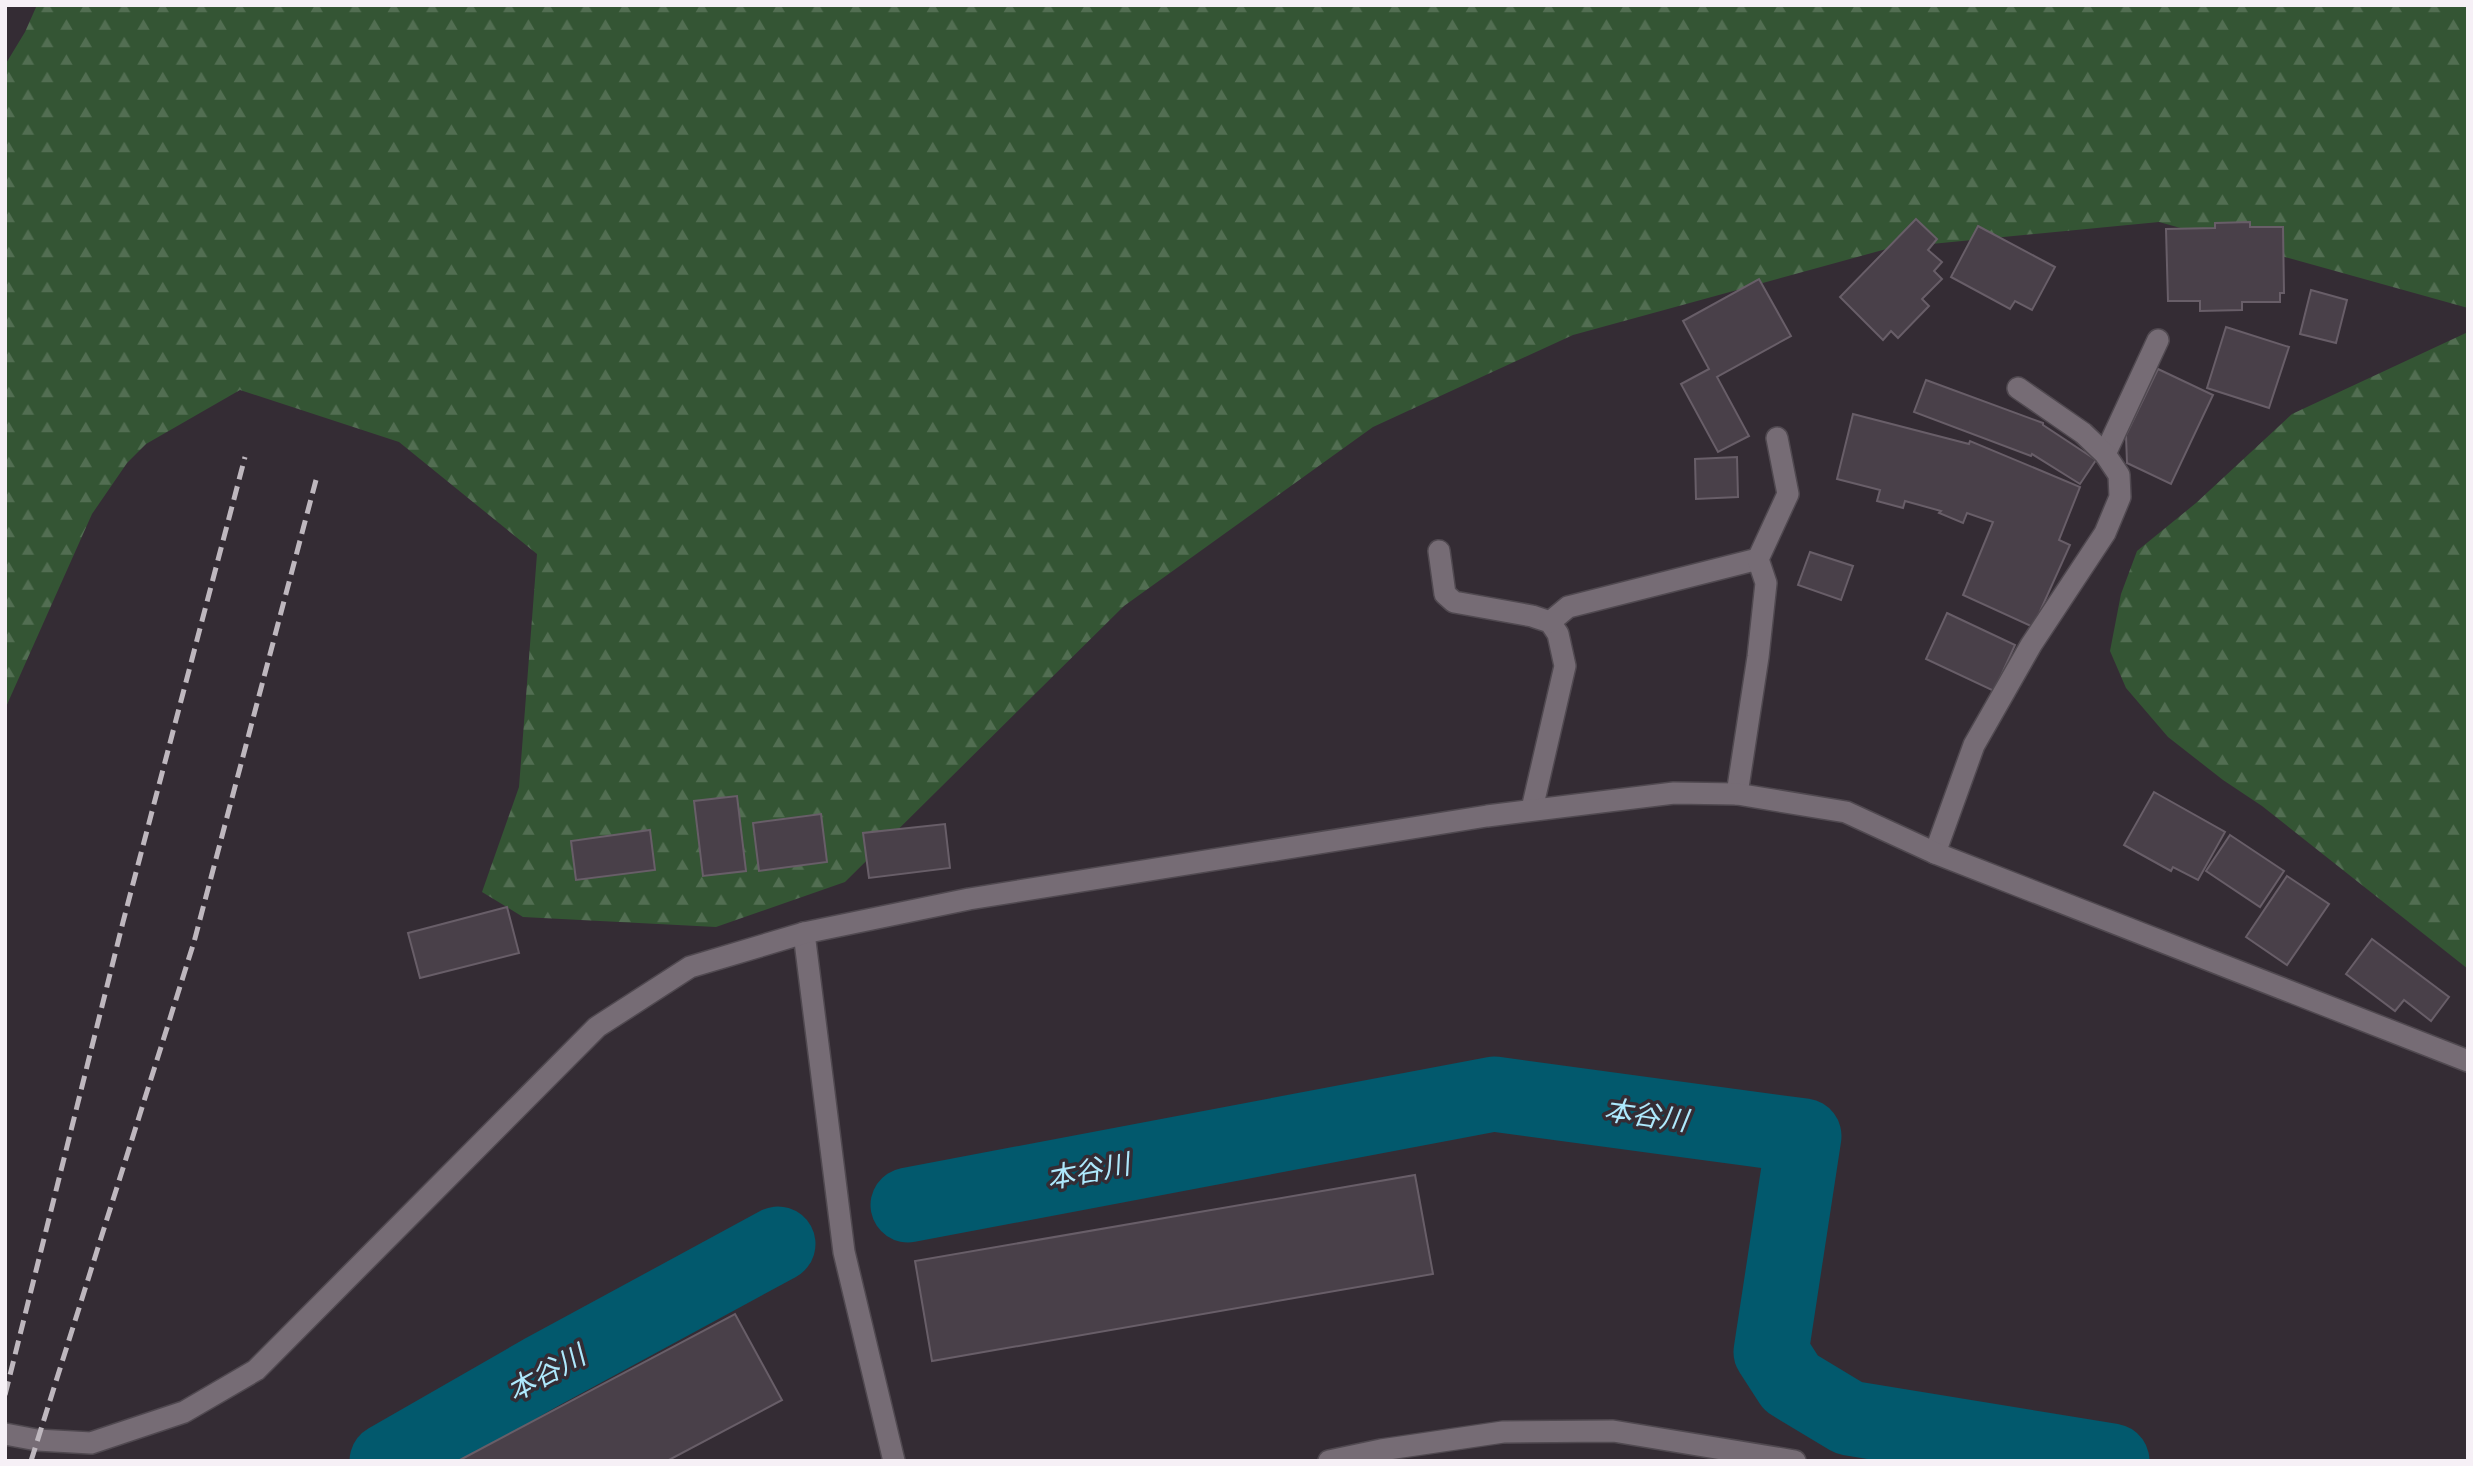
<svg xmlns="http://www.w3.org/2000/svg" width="2473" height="1466" viewBox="0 0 2473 1466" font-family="'Space Grotesk','Noto Sans JP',sans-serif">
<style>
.forest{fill:url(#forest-firs)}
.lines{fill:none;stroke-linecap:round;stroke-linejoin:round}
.river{stroke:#02596d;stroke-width:75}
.building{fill:#494049;stroke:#685e68;stroke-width:2}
.minor-casing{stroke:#504950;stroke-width:24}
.minor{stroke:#766c75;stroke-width:21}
.rail{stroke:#beb7be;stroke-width:5;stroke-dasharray:14 7;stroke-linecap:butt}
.labels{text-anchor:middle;stroke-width:7;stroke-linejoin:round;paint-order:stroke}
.water-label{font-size:28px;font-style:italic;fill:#aee8fc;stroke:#342c34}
</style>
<defs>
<pattern id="forest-firs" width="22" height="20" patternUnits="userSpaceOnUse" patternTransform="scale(1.75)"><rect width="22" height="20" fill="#345534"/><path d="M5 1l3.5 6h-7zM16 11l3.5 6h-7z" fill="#526e52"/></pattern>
</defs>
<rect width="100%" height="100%" fill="#342c34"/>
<!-- forest -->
<g class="forest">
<path d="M37,5h2431v303l-309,-86 -269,26 -317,87 -200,92 -249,179 -279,276 -129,45 -193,-10 -41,-25 37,-105 18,-233 -138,-112 -159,-52 -94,54 -19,19 -35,51 -87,195v-644l20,-33z"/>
<path d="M2468,332v637l-206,-163 -39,-26 -55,-43 -42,-49 -16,-37 11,-57 16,-43 59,-48 96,-89z"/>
</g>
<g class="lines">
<!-- river -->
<g class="river">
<path d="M908,1205l586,-111 310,42 -33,216 20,31 58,35 263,43"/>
<path d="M387,1461l155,-89 236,-128"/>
</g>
</g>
<!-- building -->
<g class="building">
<path d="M1916,219l21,20 -9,11 14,12 -8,9 8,8 -20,20 7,7 -31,32 -7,-7 -8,9 -43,-43z"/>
<path d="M2250,222v5h33l1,66h-4v9h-38v8l-42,1v-10h-32l-2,-72 49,-1v-5z"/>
<path d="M1978,226l77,41 -23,43 -17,-9 -5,8 -59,-32z"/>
<path d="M1759,279l32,57 -74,41 32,59 -31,16 -37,-68 28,-15 -26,-48z"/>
<path d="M2311,290l36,10 -11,43 -36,-9z"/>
<path d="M2226,327l63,20 -20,61 -62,-20z"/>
<path d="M2158,369l55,26 -42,89 -44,-21 -1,-28z"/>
<path d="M1926,380l117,43v2l53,35 -16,24 -48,-30 -1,2 -117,-44z"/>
<path d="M1853,414l116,30 1,-3 110,46 -21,53 11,5 -37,82 -70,-32 30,-73 -26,-9 -4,10 -24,-10 2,-2 -36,-10 -2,7 -26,-7 3,-11 -43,-11z"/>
<path d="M1737,457l1,40 -42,2 -1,-40z"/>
<path d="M1810,552l43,14 -12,34 -43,-15z"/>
<path d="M1947,613l68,32 -21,46 -68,-32z"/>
<path d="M2154,792l71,40 -27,48 -25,-13 -2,4 -47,-26z"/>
<path d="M737,796l9,75 -43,5 -9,-75z"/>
<path d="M821,814l6,48 -68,9 -6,-48z"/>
<path d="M945,824l5,44 -81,10 -6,-45z"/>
<path d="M650,830l5,40 -79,10 -5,-39z"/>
<path d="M2230,835l54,36 -24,36 -54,-36z"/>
<path d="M2287,876l42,28 -42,61 -41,-28z"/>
<path d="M507,907l12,46 -99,25 -12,-45z"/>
<path d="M2372,939l77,58 -18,24 -27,-21 -9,11 -49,-37z"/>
<path d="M1415,1175l18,99 -501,87 -17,-100z"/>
<path d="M735,1314l47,86 -115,61h-209z"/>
</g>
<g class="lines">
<!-- minor casing -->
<g class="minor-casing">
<g id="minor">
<path d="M2105,454l53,-114"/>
<path d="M1439,551l6,43 9,8 78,14 18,6 8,12 7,32 -33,143"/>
<path d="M1550,622l18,-15 190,-48"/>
<path d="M1737,794l21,-137 8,-74 -8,-24 30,-65 -11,-56"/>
<path d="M1935,853l39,-108 57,-100 74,-112 15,-36 -1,-22 -14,-21 -22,-21 -65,-45"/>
<path d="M804,933l40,319 50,209"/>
<path d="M5,1434l32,6 54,3 93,-31 72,-42 341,-343 93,-60 114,-34 165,-34 518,-83 187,-23 63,1 109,18 89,41 533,208"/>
<path d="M1329,1461l52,-11 122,-18 110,-1 182,30"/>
</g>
</g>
<!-- minor -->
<use href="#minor" class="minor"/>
<!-- rail -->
<g class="rail">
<path d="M5,1395l118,-473 122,-465"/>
<path d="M31,1461l163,-519 122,-462"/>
</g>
</g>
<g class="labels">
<!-- water labels -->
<g class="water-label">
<text transform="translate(1646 1115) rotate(8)" y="10">本谷川</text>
<text transform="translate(1088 1171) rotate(-11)" y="10">本谷川</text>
<text transform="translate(546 1373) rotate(-29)" y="10">本谷川</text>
</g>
</g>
<!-- border -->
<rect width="2473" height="1466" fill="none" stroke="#f6f0f6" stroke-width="14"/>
</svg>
